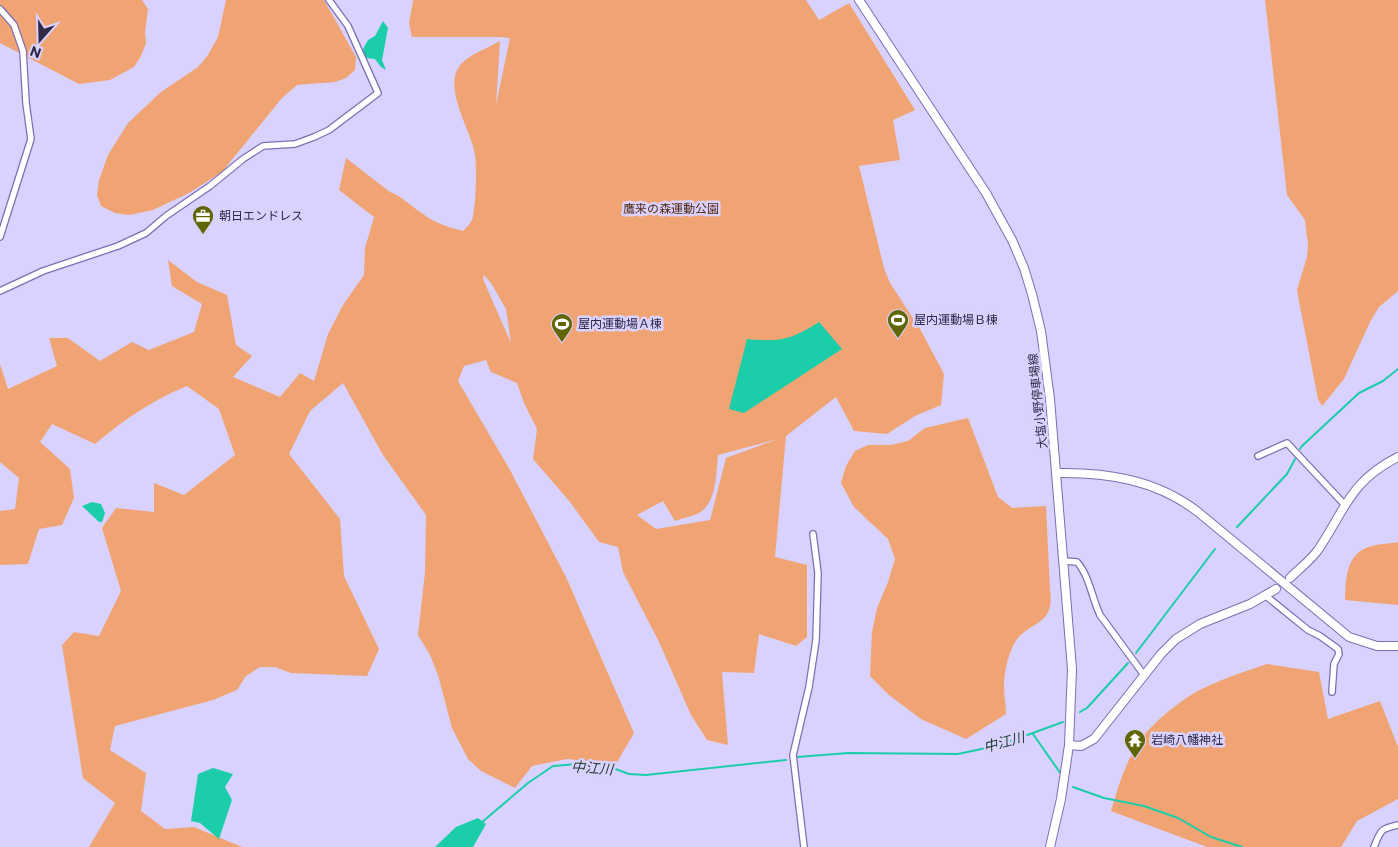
<svg xmlns="http://www.w3.org/2000/svg" width="1398" height="847" viewBox="0 0 1398 847" font-family="Commissioner,'Noto Sans JP',sans-serif">
<style>
.green{fill:#f1a473;fill-rule:evenodd}
.water{fill:#1bcea9}
.lines{fill:none;stroke-linecap:round;stroke-linejoin:round}
.stream{stroke:#1bcea9;stroke-width:2}
.street-casing{stroke:#7d6eb3;stroke-width:8}
.secondary-casing{stroke:#7d6eb3;stroke-width:10}
.street{stroke:#fff;stroke-width:5.5}
.secondary{stroke:#fff;stroke-width:8}
.labels{text-anchor:middle;stroke-width:5;stroke-linejoin:round;paint-order:stroke}
.park-label{font-size:12px;fill:#4f290e;stroke:#d9d1fe}
.poi-label{font-size:12px;fill:#302a47;stroke:#d9d1fe;text-anchor:start}
.street-label{font-size:12px;fill:#302a47;stroke:#d9d1fe}
.water-label{font-size:14px;font-style:italic;fill:#253f37;stroke:#d9d1fe}
</style>
<rect width="100%" height="100%" fill="#d9d1fe"/>
<!-- green -->
<g class="green">
<path d="M0,0h142l6,9 -3,23 1,11 -5,13 -7,11 -24,13 -31,4 -79,-41z"/>
<path d="M226,0h98l32,57 -1,13 -9,8 -11,4 -38,3 -15,13 -60,74 -33,21 -36,17 -24,5 -14,-2 -14,-7 -4,-11 2,-15 9,-25 20,-32 33,-31 37,-25 10,-12 10,-18z"/>
<path d="M414,0h392l13,20 30,-17 66,107 -22,10 7,40 -41,6 25,102 6,15 30,46 24,45 -3,31 -26,11 -28,18 -33,-3 -18,-34 -50,39 -11,121 32,8v72l-11,9 -37,-12 -5,39 -32,-1 6,73 -21,-5 -16,-25 -32,-73 -36,-70 -5,-25 -19,-5 -29,-40 -37,-43 4,-30 -13,-26 -7,-20 -26,-11 -5,-12 -22,6 -6,15 52,89 56,107 68,156 -18,31 -49,-5 -35,7 -17,22 -34,-17 -13,-12 -16,-31 -14,-53 -8,-20 -12,-20 7,-63 1,-57 -43,-60 -40,-72 -33,28 -21,43 51,65 4,57 35,73 -12,27 -76,-3 -16,-6h-15l-14,9 -9,14 -24,10 -98,26 -5,24 36,23 -5,38 24,18 29,-2 48,20h-153l26,-44 -32,-25 -21,-133 12,-13 25,4 22,-45 -19,-63 14,-20 38,4v-29l30,12 51,-40 -16,-46 -32,-23c-34,14 -64,34 -92,58l-43,-20 -12,18 30,27 4,29 -12,27 -23,4 -11,35 -28,1v-54l15,-2 4,-31 -19,-16v-98l8,25 49,-23 -8,-28h19l32,23 32,-19 17,8 45,-18 8,-28 -30,-18 -4,-26 29,22 30,13 9,50 16,11 -19,21 47,20 20,-24 14,8 14,-47 15,-29 21,-30 1,-27 9,-31 -35,-27 7,-32 44,34c13,5 22,15 33,22 12,9 25,13 40,17 3,-3 7,-7 9,-11 4,-12 5,-53 3,-65 -3,-24 -34,-68 -14,-91 9,-10 27,-16 39,-23l-4,64 14,-67 -11,-1h-87l-3,-14 4,-22zM484,275l7,8 15,26 5,34 -28,-64zM778,439l-52,19 -16,62 -54,9 -19,-14 26,-14 12,20c8,-3 20,-5 27,-10 15,-12 14,-38 16,-56z"/>
<path d="M1265,0h133v291l-19,16 -9,15 -26,57 -22,27 -4,-7 -20,-103 -1,-6 10,-33 1,-13 -2,-14 -1,-10 -18,-25z"/>
<path d="M968,418l30,79 14,11 34,-2 4,84c6,39 -25,30 -37,56 -6,13 -9,27 -9,41 0,9 2,18 2,27l-40,25 -45,-20 -32,-24 -19,-19 2,-44 5,-24 11,-26 7,-23 -7,-20 -34,-32 -13,-24 5,-17 9,-15 13,-6h23l17,-4 17,-13z"/>
<path d="M1398,542v63l-53,-5c1,-19 0,-43 21,-52 9,-4 22,-4 32,-6z"/>
<path d="M1267,664l52,8 9,47 52,-18 18,46v52l-41,22 -16,26h-134l-96,-36c7,-24 14,-47 27,-68 13,-19 46,-47 68,-56 19,-9 40,-16 61,-23z"/>
</g>
<!-- water -->
<g class="water">
<path d="M383,21l5,7 -6,32 4,10 -5,-3 -6,-8 -9,-1 -4,-7 6,-11 7,-4z"/>
<path d="M819,322l23,27 -98,64 -15,-4 18,-70c33,3 44,1 72,-17z"/>
<path d="M92,502l9,2 4,9 -3,9h-3l-17,-16z"/>
<path d="M213,768l20,6 -8,13 7,13 -13,39 -19,-16 -9,-2 7,-47z"/>
<path d="M478,818l8,6 -13,23h-38l21,-20z"/>
</g>
<g class="lines">
<!-- stream -->
<g class="stream">
<path d="M1300,449l2,-3 57,-53 24,-12 15,-12"/>
<path d="M1237,527l50,-53 8,-15"/>
<path d="M1136,653l79,-104"/>
<path d="M1080,712l7,-4 41,-45"/>
<path d="M1033,734l28,40"/>
<path d="M797,757l51,-4 110,1 42,-9 63,-23"/>
<path d="M1073,787l31,11 40,8 34,12 33,19 31,10"/>
<path d="M481,823l47,-40 25,-17 25,-2 32,3 19,7 17,1 140,-15"/>
</g>
<!-- street casing -->
<g class="street-casing">
<g id="street">
<path d="M0,9l14,16 9,26 3,52 5,36 -31,98"/>
<path d="M0,291l43,-20 75,-25 28,-13 20,-17 44,-30 33,-27 20,-13 32,-2 19,-7 15,-7 49,-37 -30,-67 -19,-26"/>
<path d="M1258,456l29,-13 57,61"/>
<path d="M1064,561l13,1c12,13 15,36 23,53l44,60"/>
<path d="M1266,596l42,34 12,6 18,13 1,5 -5,10 -2,28"/>
<path d="M804,847l-11,-92 16,-68 7,-47 2,-67 -5,-39"/>
<path d="M1374,847c7,-17 6,-18 24,-22"/>
</g>
</g>
<!-- secondary casing -->
<g class="secondary-casing">
<g id="secondary">
<path d="M859,0l127,193 26,47 12,28 8,26 9,37 9,68 22,270 -3,76 -8,54 -11,48"/>
<path d="M1056,473c51,-1 101,7 142,39l151,125 28,9h21"/>
<path d="M1290,578c9,-9 20,-17 28,-28 27,-40 32,-69 80,-93"/>
<path d="M1069,745l12,1 13,-7 67,-85 15,-15 24,-15 50,-20 26,-15"/>
</g>
</g>
<!-- street -->
<use href="#street" class="street"/>
<!-- secondary -->
<use href="#secondary" class="secondary"/>
</g>
<!-- icons -->
<defs>
<g id="office-pin" transform="scale(1.125)"><path d="M0 17L-7.5 6A9.5 9.5 0 1 1 7.5 6Z" fill="#616604" stroke="#d9d1fe"/><path d="M-6-3h4V-5.5h4V-3h4V5H-6ZM-1-4.5V-3h2v-1.5ZM-6 0V1H6V0Z" fill="#fff"/></g>
<g id="stadium-pin" transform="scale(1.125)"><path d="M0 17L-7.5 6A9.5 9.5 0 1 1 7.5 6Z" fill="#616604" stroke="#d9d1fe"/><path d="M0-5a6.5 5 0 1 0 0 10a6.5 5 0 1 0 0-10ZM-3.5-1.8h7v3.6h-7Z" fill="#fff"/></g>
<g id="temple-pin" transform="scale(1.125)"><path d="M0 17L-7.5 6A9.5 9.5 0 1 1 7.5 6Z" fill="#616604" stroke="#d9d1fe"/><path d="M0-6L5-2H3V0L6.5 2.5H4V6H1.5V3h-3V6H-4V2.5H-6.5L-3 0V-2H-5Z" fill="#fff"/></g>
</defs>
<g fill-rule="evenodd">
<use href="#office-pin" x="203" y="216"/>
<use href="#stadium-pin" x="898" y="320"/>
<use href="#stadium-pin" x="562" y="324"/>
<use href="#temple-pin" x="1135" y="740"/>
</g>
<g class="labels">
<!-- park labels -->
<g class="park-label">
<text x="671" y="213">鷹来の森運動公園</text>
</g>
<!-- poi labels -->
<g class="poi-label">
<text x="219" y="220">朝日エンドレス</text>
<text x="914" y="324">屋内運動場Ｂ棟</text>
<text x="578" y="328">屋内運動場Ａ棟</text>
<text x="1151" y="744">岩崎八幡神社</text>
</g>
<!-- street labels -->
<g class="street-label">
<text transform="translate(1038 401) rotate(-96)" y="4">大塩小野停車場線</text>
</g>
<!-- water labels -->
<g class="water-label">
<text transform="translate(1004 742) rotate(-15)" y="5">中江川</text>
<text transform="translate(592 768) rotate(4)" y="5">中江川</text>
</g>
</g>
<!-- north arrow -->
<g transform="translate(40 40) rotate(200)" stroke="#d9d1fe" stroke-width="4" paint-order="stroke">
<path d="M0-4L9 19L0 12L-9 19Z" fill="#302a47"/>
<text y="-8" font-size="14" font-weight="bold" text-anchor="middle" fill="#302a47">N</text>
</g>
</svg>
